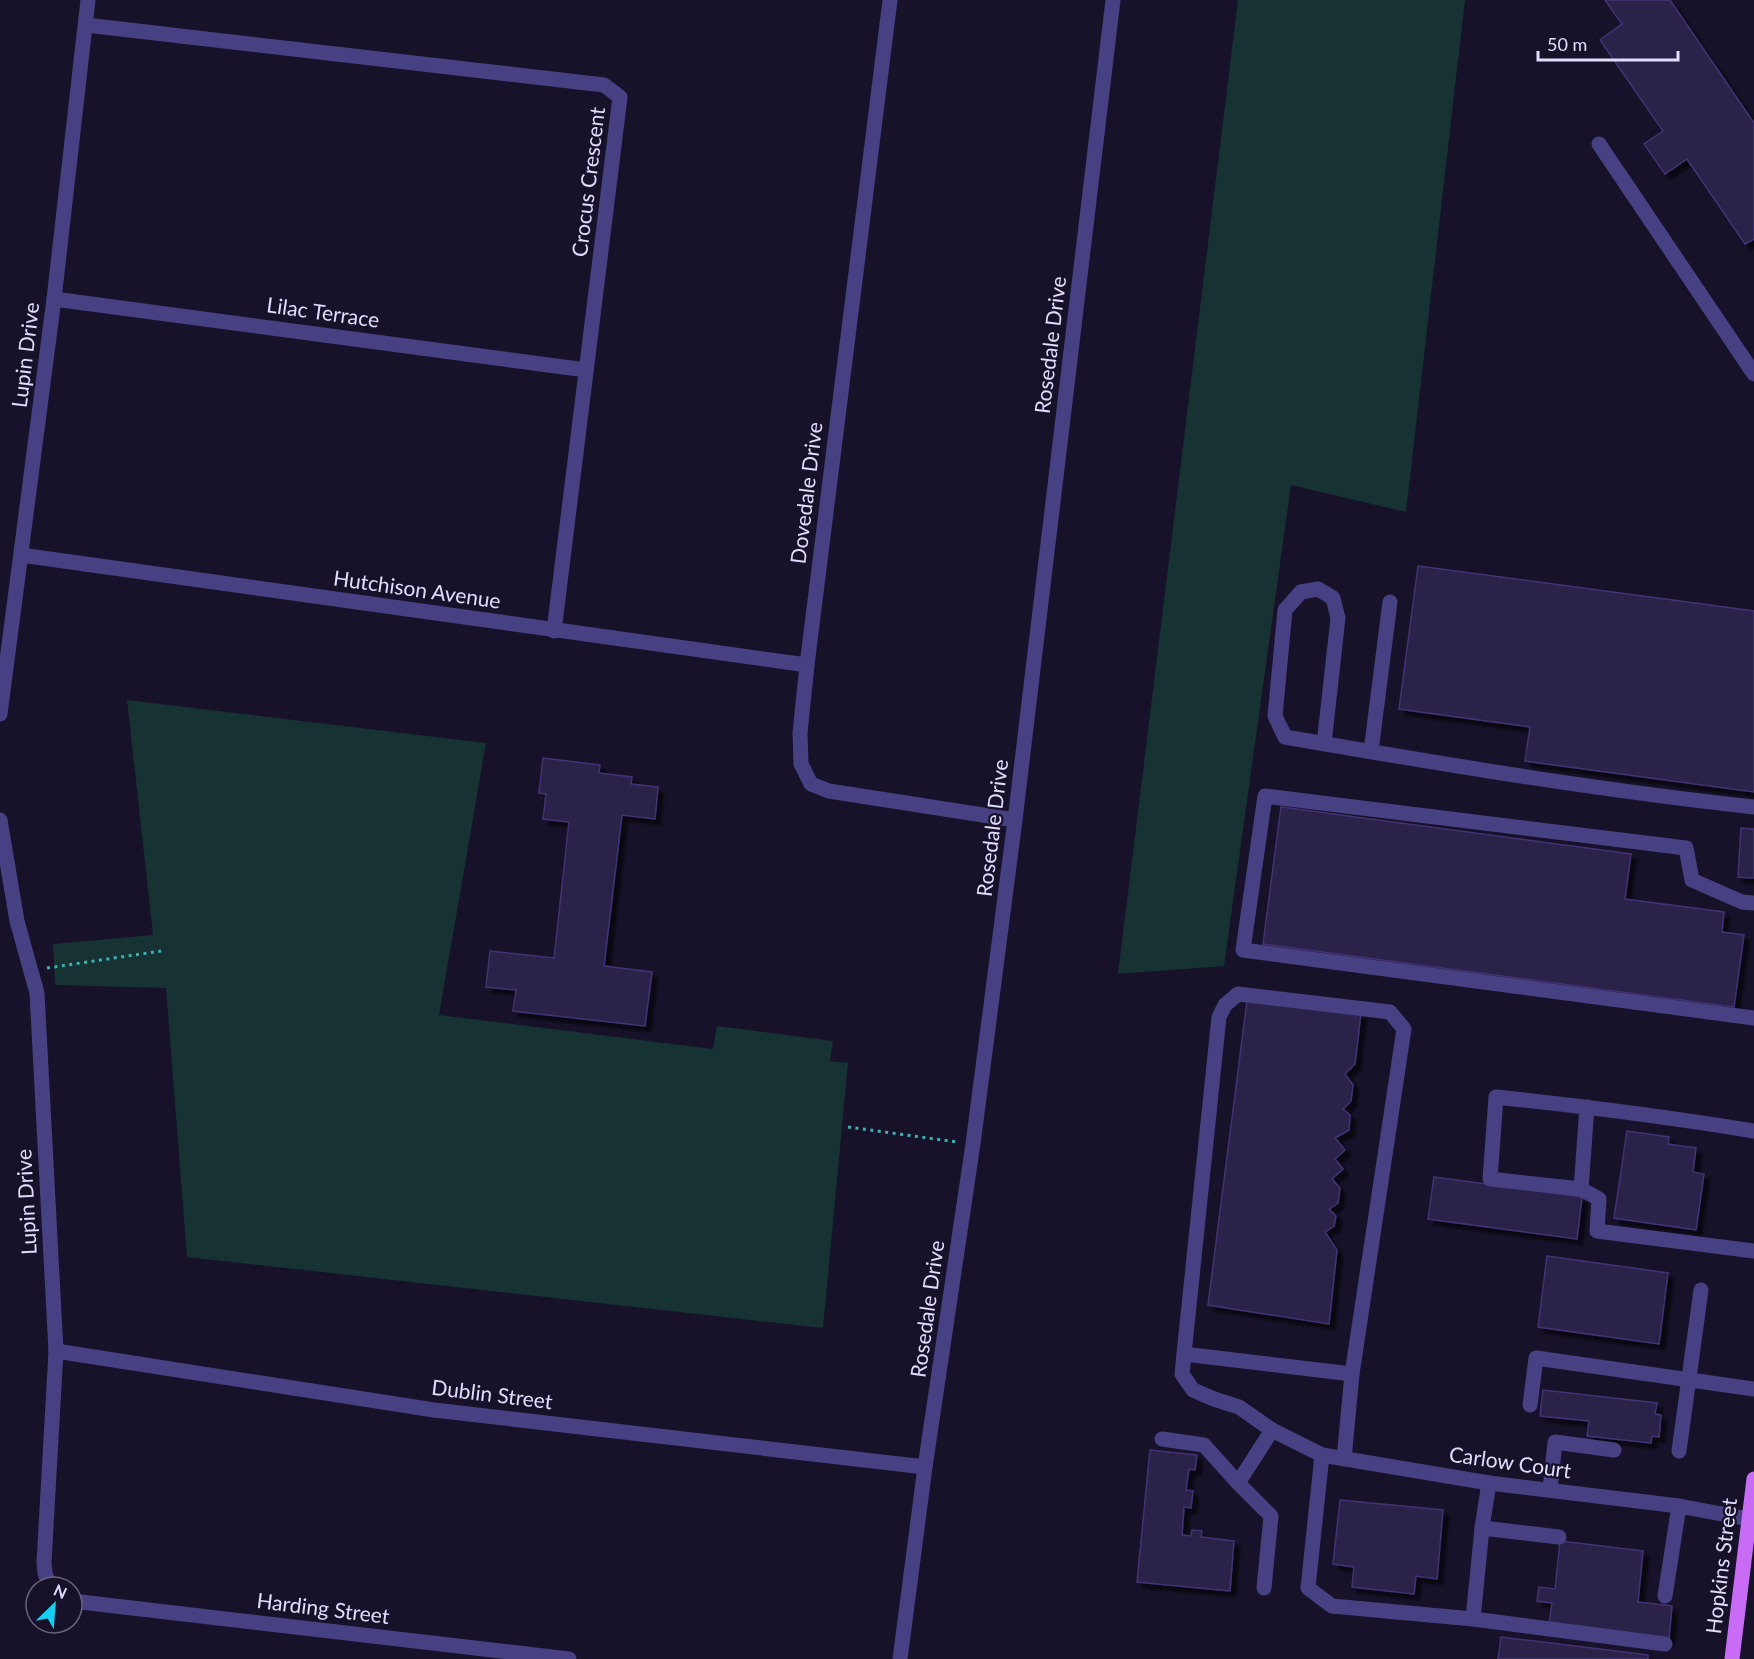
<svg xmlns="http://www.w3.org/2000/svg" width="1754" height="1659" viewBox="0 0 1754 1659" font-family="Lato,sans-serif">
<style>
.green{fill:#163232}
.building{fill:#2a2048;stroke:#433373;stroke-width:1.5;filter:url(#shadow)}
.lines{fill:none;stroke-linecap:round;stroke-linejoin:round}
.path{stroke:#39b4b3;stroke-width:3;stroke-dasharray:3 4.5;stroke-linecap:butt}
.minor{stroke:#474184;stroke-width:15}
.major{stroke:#c86bf5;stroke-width:15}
.labels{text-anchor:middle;stroke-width:4.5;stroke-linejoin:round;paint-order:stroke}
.street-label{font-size:21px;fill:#e2dcfd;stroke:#171229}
</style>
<defs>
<filter id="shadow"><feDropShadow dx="5.5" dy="5.5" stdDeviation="1.5" flood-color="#0009"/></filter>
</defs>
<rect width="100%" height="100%" fill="#171229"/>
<!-- green -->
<g class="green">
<path d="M1238,0h227l-59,512 -115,-27 -67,481 -106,8z"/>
<path d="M127,700l359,43 -47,272 274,34 4,-23 116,15 -3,20 18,2 -25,265 -636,-71 -21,-269 -111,-3 -2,-41 100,-9z"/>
</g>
<!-- building -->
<g class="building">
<path d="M1605,0h65l84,123v116l-9,5 -58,-85 -22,15 -21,-30 19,-13 -63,-91 22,-16z"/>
<path d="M1418,566l336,45v181l-229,-31 5,-34 -131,-18z"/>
<path d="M543,758l57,7 -1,8 33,4 -1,7 27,3 -3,32 -33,-4 -18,151 48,6 -7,54 -132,-15 3,-21 -30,-3 4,-36 64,7 15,-136 -26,-3 3,-25 -7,-1z"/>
<path d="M1281,807l350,47 -6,45 99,13 -2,20 22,3 -10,72 -471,-63z"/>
<path d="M1741,828l13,1v49l-16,-1z"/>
<path d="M1247,1001l114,12 -6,51 -10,10 8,11 -2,16 -8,8 7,6 -1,15 -14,8 10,12 -10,9 8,10 -11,10 8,9 -2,15 -9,6 7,7 -2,10 -9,6 12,18 -8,74 -121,-19z"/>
<path d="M1627,1131l42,6 -1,7 28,4 -3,24 11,2 -8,56 -82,-12z"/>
<path d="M1434,1177l148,20 -5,42 -149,-20z"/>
<path d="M1547,1256l121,17 -9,71 -121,-17z"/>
<path d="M1543,1390l114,13 -2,11 6,1 -2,22 -7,-1 -1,7 -64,-7 2,-15 -49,-5z"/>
<path d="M1150,1450l47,5 -2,15 -6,-1 -3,21 7,1 -2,17 -7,-1 -2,28 9,1 1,-6 10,1 -1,6 33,4 -4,50 -93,-9z"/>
<path d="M1340,1500l103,10 -6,69 -21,-3 -2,18 -62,-7 2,-20 -21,-3z"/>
<path d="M1560,1541l83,10 -5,51 34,4 -3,33 -120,-15 3,-21 -15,-2 2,-14 16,2z"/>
<path d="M1501,1637l147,18v4h-150z"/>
</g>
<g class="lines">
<!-- path -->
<g class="path">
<path d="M47,968l114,-17"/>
<path d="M848,1127l109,15"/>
</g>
<!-- minor -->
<g class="minor">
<path d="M890,0l-83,665 -7,68 1,31 10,20 18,7 186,29"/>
<path d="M86,25l518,60 16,12 -66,534"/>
<path d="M1599,144l155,230"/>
<path d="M54,299l532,71"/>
<path d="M21,555l786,110"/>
<path d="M0,714l54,-415 34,-299"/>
<path d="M1324,744l14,-126 -5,-20 -15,-9 -17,3 -16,18 -10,106 10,21c156,27 312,53 469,70"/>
<path d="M1371,751l19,-149"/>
<path d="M0,820l17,101 20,72 19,358 -12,211 1,11 5,14"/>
<path d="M1754,903l-12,-1 -50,-22 -6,-32 -421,-52 -22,154 511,68"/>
<path d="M1587,1107l-6,82 -91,-10 6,-82c86,9 172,20 258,34"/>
<path d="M1581,1189l18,10 -2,32 157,20"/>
<path d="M56,1351l378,59 491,57"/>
<path d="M1184,1354l168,20 -8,85"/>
<path d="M1352,1374l52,-345 -14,-17 -152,-18 -13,11 -6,12 -35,337 -2,20 11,16 21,9 25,8 33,23 50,25 167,28 190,23 70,13"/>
<path d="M1530,1405l6,-47 218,31"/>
<path d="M1162,1439l42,6 34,38 34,-53"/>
<path d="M1679,1451l22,-161"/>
<path d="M1322,1455l-14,133 24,18 141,13 9,-91 7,-45"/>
<path d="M1238,1483l33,33 -7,72"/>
<path d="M1550,1490l5,-48 59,8"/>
<path d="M1482,1528l77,9"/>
<path d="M1665,1596l14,-90"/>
<path d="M72,1601l497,58"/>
<path d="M1473,1619l192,25"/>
<path d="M900,1659l25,-192 48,-323 42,-324 98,-820"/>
</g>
<!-- major -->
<path class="major" d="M1732,1659l22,-180"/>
</g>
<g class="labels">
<!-- street labels -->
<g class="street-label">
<text transform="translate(589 182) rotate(-83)" y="7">Crocus Crescent</text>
<text transform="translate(323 313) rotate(8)" y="7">Lilac Terrace</text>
<text transform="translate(1051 345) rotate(-83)" y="7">Rosedale Drive</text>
<text transform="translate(26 355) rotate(-83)" y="7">Lupin Drive</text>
<text transform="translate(807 493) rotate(-83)" y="7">Dovedale Drive</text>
<text transform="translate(417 590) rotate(8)" y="7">Hutchison Avenue</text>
<text transform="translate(993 828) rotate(-83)" y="7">Rosedale Drive</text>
<text transform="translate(27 1202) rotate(-93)" y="7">Lupin Drive</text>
<text transform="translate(928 1309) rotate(-82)" y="7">Rosedale Drive</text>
<text transform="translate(492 1395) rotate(7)" y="7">Dublin Street</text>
<text transform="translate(1510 1463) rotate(8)" y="7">Carlow Court</text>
<text transform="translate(1722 1566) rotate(-83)" y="7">Hopkins Street</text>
<text transform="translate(323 1609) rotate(7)" y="7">Harding Street</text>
</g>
</g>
<!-- north arrow -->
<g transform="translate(54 1605) rotate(25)"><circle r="28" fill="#171229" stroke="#68637e" stroke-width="1.5"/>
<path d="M0-4.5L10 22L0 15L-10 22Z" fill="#16ceef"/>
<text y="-9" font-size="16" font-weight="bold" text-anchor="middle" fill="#e2dcfd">N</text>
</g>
<!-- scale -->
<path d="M1538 51v9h140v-9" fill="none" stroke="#e2dcfd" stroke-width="3"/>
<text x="1547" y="51" font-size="18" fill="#e2dcfd" stroke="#171229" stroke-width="4.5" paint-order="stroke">50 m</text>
</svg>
